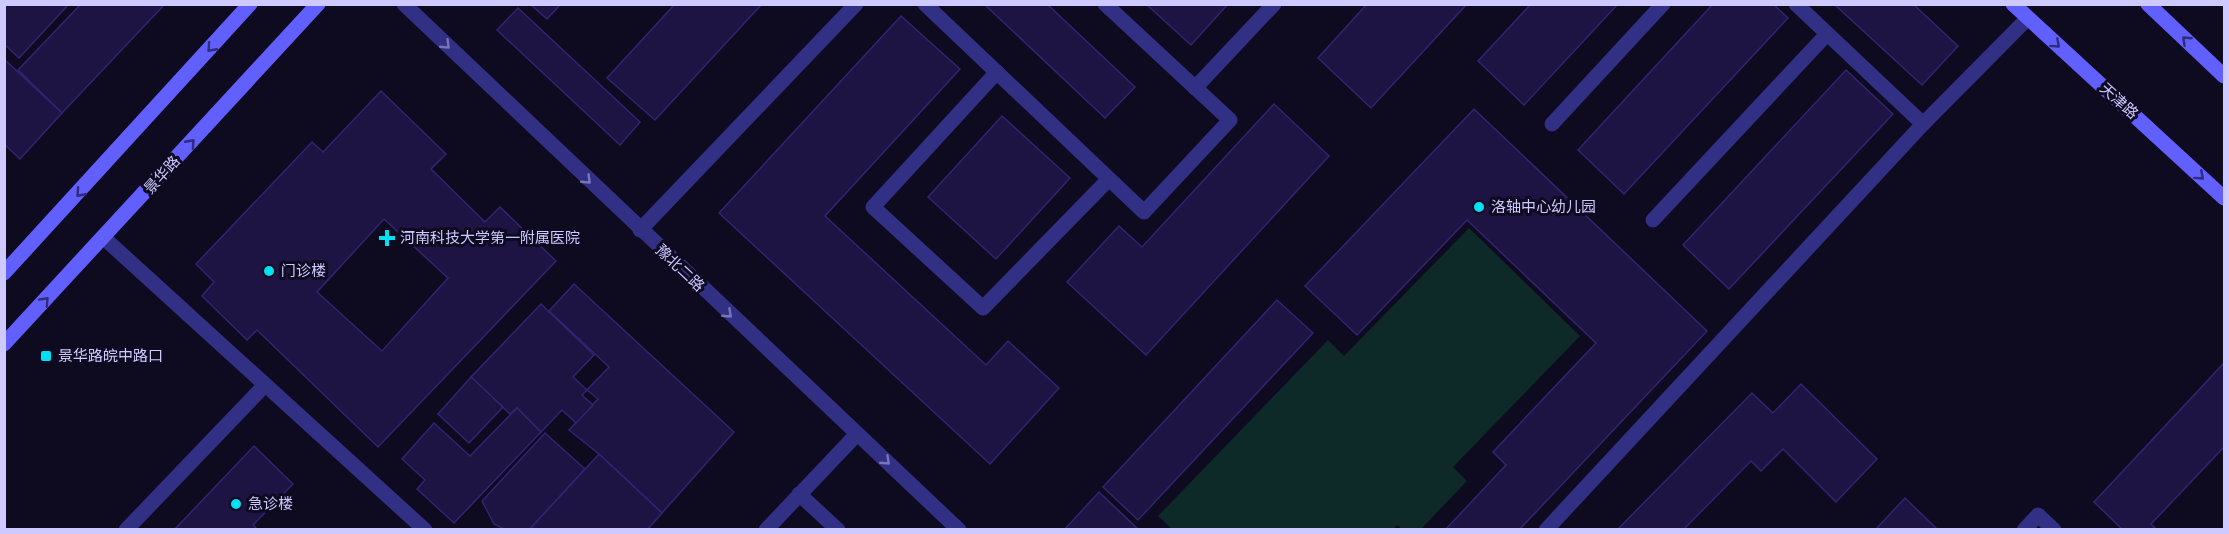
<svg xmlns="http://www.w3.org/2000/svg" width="2229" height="534" viewBox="0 0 2229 534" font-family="'Public Sans','Noto Sans SC',sans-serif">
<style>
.green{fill:#0d2a29}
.building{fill:#1d1443;stroke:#322471;stroke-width:1.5;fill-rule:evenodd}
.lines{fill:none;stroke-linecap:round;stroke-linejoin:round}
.lane{stroke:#323084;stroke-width:15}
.street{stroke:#323084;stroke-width:15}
.secondary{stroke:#6160ff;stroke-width:15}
.oneway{stroke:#2f2c79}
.oneway2{stroke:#7875bb}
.poi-dot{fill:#00e0f4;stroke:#0e0a20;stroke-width:2}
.labels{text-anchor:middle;stroke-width:6;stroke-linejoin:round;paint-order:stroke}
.street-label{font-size:15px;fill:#cec9ff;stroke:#0e0a20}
.poi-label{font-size:15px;fill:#cec9ff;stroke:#0e0a20;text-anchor:start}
</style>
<rect width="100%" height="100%" fill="#0e0a20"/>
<!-- green -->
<path class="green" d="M1469,228l111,108 -127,131 14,14 -46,48h-19l-5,-4 -4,5 -221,-1 -14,-13 170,-176 16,16z"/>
<!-- building -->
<g class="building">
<path d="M4,4h65l-50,54 -15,-14z"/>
<path d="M81,4h84l-103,109 -44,-43z"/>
<path d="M530,4h31l-14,15z"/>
<path d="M675,4h87l-107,116 -48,-42z"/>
<path d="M984,4h63l88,83 -30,31z"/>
<path d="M1146,4h82l-37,41z"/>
<path d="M1367,4h100l-96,104 -53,-50z"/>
<path d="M1531,4h87l-94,101 -46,-44z"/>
<path d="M1713,4h60l15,14 -164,176 -46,-44z"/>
<path d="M1834,4h79l45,42 -36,39z"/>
<path d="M518,8l122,114 -20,23 -123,-115z"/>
<path d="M901,16l59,53 -135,147 161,149 22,-24 51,47 -69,76 -271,-251z"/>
<path d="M4,59l58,54 -42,46 -16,-15z"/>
<path d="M1846,70l47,44 -164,175 -46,-44z"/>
<path d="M381,91l65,63 -15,15 54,53 15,-15 56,54 -178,186 -121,-117 -10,10 -45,-44 12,-14 -18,-18 116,-122 11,10zM384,219l64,59 -66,73 -65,-59z"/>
<path d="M1274,104l55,52 -183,199 -79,-73 52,-56 23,21z"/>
<path d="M1474,109l233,222 -188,199h-74l61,-65 -13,-13 103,-109 -129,-123 -110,115 -52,-49z"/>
<path d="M1002,116l68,62 -74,81 -68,-62z"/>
<path d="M574,284l160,148 -72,81 -63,-59 -30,-24 29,-31 -11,-9 22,-23 -60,-56z"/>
<path d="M1277,300l36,33 -175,187 -35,-33z"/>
<path d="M541,304l53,51 -21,22 14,13 -5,5 11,10 -17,18 -14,-13 -21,22 -24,-24 -7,6 -39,-37z"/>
<path d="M2224,363v84l-73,77 6,6h-34l-29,-28z"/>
<path d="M471,377l32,30 -34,36 -31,-29z"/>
<path d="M1801,384l76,75 -41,43 -53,-53 -22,22 -10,-10 -68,69h-66l135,-137 21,20z"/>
<path d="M517,408l24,24 -87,91 -37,-34 8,-9 -23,-21 32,-36 36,33z"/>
<path d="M545,433l40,36 -56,61h-23l-12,-6 -12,-23z"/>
<path d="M254,446l39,38 -40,41 5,5h-84z"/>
<path d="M599,454l63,59 -15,17h-118z"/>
<path d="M1099,492l40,38h-75z"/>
<path d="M1905,498l33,32h-63z"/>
</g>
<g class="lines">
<!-- lane -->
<g class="lane">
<path d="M925,4l219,208 86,-92 -125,-116"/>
<path d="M1796,4l127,120"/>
<path d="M997,72l-124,135 110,101 126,-129"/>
<path d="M1195,88l79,-84"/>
<path d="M1552,124l111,-120"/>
<path d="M1653,220l174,-186"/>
<path d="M104,238l321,292"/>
<path d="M799,494l39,36"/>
<path d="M126,530l139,-145"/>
<path d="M766,530l91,-96"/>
<path d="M1546,530l377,-406 105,-106"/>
<path d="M2024,530l14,-15 16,15"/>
</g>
<!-- street -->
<g class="street">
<path d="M404,4l555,526"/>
<path d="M640,230l216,-226"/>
</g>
<!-- secondary -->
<g class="secondary">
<path d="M2013,4l211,194"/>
<path d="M2148,4l76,72"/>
<path d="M4,273l246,-269"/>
<path d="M4,344l314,-340"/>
</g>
</g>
<!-- one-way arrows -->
<defs><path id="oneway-chevron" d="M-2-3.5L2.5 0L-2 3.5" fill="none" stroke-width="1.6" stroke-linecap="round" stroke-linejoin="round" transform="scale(1.5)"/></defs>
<g class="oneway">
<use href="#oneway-chevron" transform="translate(2186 40) rotate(-137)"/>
<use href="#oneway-chevron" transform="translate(2056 44) rotate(42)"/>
<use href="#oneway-chevron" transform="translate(211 48) rotate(132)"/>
<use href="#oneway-chevron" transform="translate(191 143) rotate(-48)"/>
<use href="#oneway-chevron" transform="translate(2200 176) rotate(42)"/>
<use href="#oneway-chevron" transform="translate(80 193) rotate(132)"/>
<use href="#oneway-chevron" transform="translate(45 301) rotate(-47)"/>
</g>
<g class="oneway2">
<use href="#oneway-chevron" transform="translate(446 45) rotate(44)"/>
<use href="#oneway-chevron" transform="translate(587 180) rotate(44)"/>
<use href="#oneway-chevron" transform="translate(728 314) rotate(43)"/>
<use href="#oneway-chevron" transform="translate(886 461) rotate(43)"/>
</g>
<!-- markers -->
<g class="poi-dot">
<circle cx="1479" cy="207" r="6"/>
<path d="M384 229h6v6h6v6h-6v6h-6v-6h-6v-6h6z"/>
<circle cx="269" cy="271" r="6"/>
<rect x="40" y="350" width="12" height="12" rx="3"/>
<circle cx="236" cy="504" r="6"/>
</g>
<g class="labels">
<!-- street labels -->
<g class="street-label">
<text transform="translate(2119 101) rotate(42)" y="5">天津路</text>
<text transform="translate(162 175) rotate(-48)" y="5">景华路</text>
<text transform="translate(680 268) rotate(43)" y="5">豫北二路</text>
</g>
<!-- poi labels -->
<g class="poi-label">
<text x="1491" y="212">洛轴中心幼儿园</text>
<text x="400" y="243">河南科技大学第一附属医院</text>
<text x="281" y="276">门诊楼</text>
<text x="58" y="361">景华路皖中路口</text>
<text x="248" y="509">急诊楼</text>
</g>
</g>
<!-- border -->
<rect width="2229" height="534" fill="none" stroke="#cec9ff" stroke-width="12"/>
</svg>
